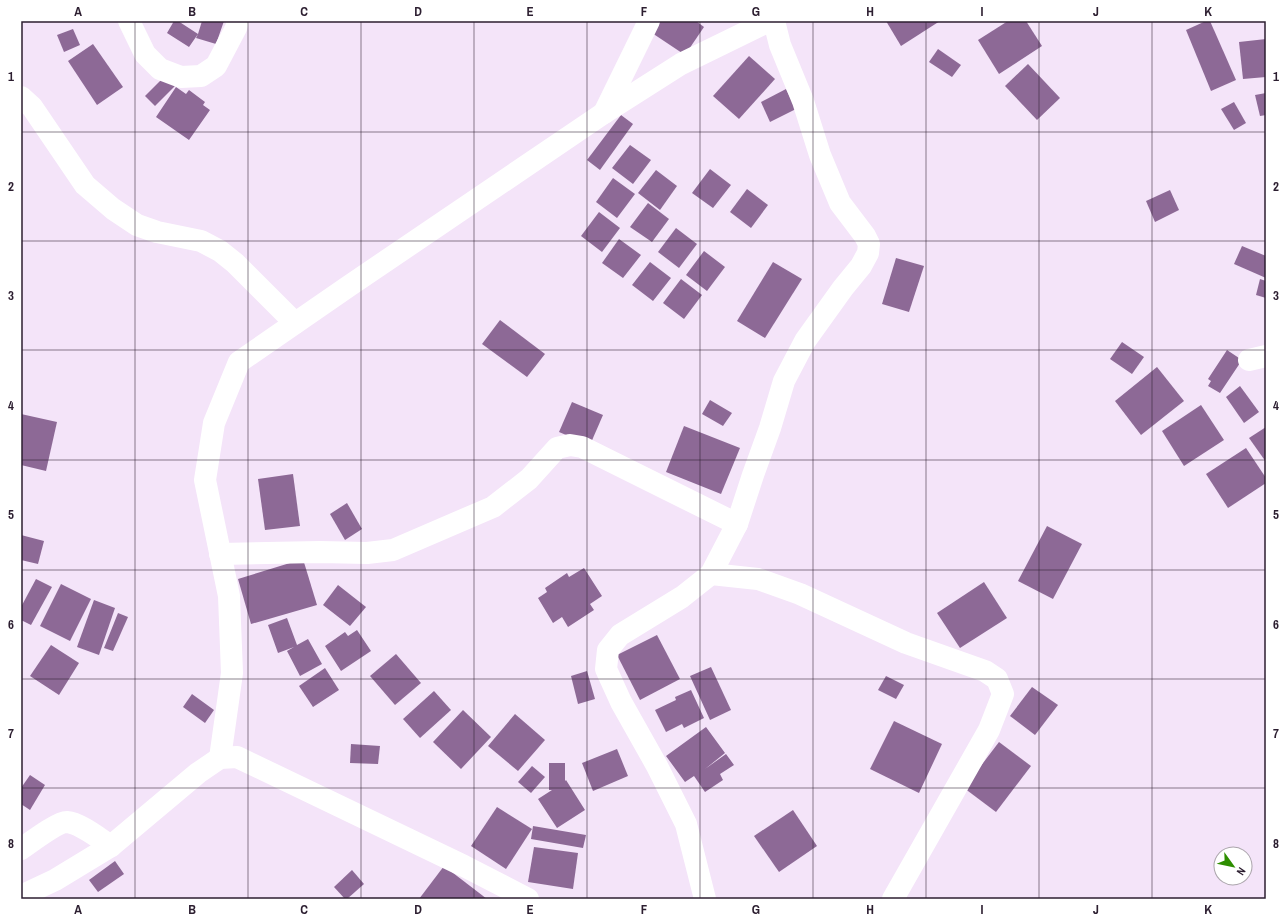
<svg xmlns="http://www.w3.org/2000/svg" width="1287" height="920" viewBox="0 0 1287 920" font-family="'Archivo Narrow',sans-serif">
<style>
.building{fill:#8d6996}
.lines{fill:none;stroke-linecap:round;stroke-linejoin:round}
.street{stroke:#fff;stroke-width:22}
.grid{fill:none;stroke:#2c1e30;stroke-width:1;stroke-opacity:0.55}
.neatline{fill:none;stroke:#2c1e30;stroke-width:1.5}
.grid-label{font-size:13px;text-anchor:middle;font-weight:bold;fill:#2c1e30}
</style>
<rect width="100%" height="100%" fill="#f4e4f9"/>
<!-- building -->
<g class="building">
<path d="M174,21h4l20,13 4,-13h22l-8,23 -20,-6 2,-4 -9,13 -22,-14z"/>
<path d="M656,21h40l8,6 -19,28 -36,-24z"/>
<path d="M886,21h54l-39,25z"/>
<path d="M1008,21h18l16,25 -43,28 -21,-34z"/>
<path d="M1206,21h4l26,59 -25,11 -25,-61z"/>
<path d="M73,29l7,16 -16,7 -7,-17z"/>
<path d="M1266,39v38l-23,2 -4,-37z"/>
<path d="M93,44l30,43 -26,18 -29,-44z"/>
<path d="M938,49l23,16 -9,12 -23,-15z"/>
<path d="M749,56l26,23 -36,40 -26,-23z"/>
<path d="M1028,64l32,34 -23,22 -32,-34z"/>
<path d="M165,76l10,10 -20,20 -10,-10z"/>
<path d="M176,87l10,7 3,-4 16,12 -2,3 7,5 -21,30 -33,-23z"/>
<path d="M786,89l10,20 -26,13 -9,-20z"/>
<path d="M1266,93v22l-6,1 -5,-21z"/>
<path d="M1234,102l12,21 -12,7 -13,-21z"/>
<path d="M621,115l12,9 -33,46 -13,-10z"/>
<path d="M630,145l21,15 -18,24 -21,-16z"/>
<path d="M710,169l21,16 -18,23 -21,-15z"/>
<path d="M656,170l21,16 -17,24 -22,-17z"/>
<path d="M613,178l22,16 -18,24 -21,-16z"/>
<path d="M747,189l21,16 -17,23 -21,-16z"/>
<path d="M1170,190l9,20 -24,12 -9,-21z"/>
<path d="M648,203l21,16 -17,23 -22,-15z"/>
<path d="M599,212l21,16 -18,24 -21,-16z"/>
<path d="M676,228l21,16 -18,24 -21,-16z"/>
<path d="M619,239l22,16 -18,23 -21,-15z"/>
<path d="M1242,246l24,10v22l-32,-14z"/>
<path d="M704,251l21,16 -18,24 -21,-16z"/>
<path d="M896,258l28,8 -15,46 -27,-8z"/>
<path d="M650,262l21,16 -18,23 -21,-16z"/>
<path d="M773,262l29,17 -37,59 -28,-17z"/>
<path d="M681,279l21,16 -18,24 -21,-16z"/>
<path d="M1260,279l6,2v17l-10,-3z"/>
<path d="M500,320l45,34 -18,23 -45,-33z"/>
<path d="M1122,342l22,15 -12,17 -22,-15z"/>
<path d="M1227,350l15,10 -22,33 -12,-7 3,-5 -3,-2z"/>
<path d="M1157,367l27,34 -43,34 -26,-34z"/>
<path d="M1240,386l19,26 -15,11 -18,-26z"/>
<path d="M710,400l22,13 -9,13 -21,-12z"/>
<path d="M572,402l31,13 -13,30 -31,-13z"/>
<path d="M1201,405l23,35 -40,26 -22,-35z"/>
<path d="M21,414l36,8 -11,49 -25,-6z"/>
<path d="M684,426l56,22 -19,46 -55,-22z"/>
<path d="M1266,427v35l-17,-24z"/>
<path d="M1246,448l20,30v5l-38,25 -22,-34z"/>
<path d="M293,474l7,52 -35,4 -7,-51z"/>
<path d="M347,503l15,26 -17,11 -15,-26z"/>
<path d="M1047,526l35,18 -29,55 -35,-18z"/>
<path d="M21,535l23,6 -6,23 -17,-4z"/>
<path d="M303,559l14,46 -66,19 -13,-45z"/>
<path d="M584,568l18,28 -12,8 4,6 -26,17 -6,-10 -9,6 -15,-25 9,-6 -2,-4 22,-15 2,4z"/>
<path d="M36,579l16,8 -21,38 -10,-5v-13z"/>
<path d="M984,582l23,36 -47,30 -23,-35z"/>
<path d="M61,584l30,15 -21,42 -30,-15z"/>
<path d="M338,585l28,22 -16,19 -27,-21z"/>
<path d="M94,600l21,8 -16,47 -22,-8z"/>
<path d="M118,613l10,4 -15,34 -9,-3z"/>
<path d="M287,618l10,27 11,-6 14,25 -22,12 -13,-25 7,-4 -16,6 -10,-28z"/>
<path d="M357,630l14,21 -30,20 -16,-25 20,-14 3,4z"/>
<path d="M657,635l23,44 -40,21 -23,-45z"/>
<path d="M51,645l28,18 -20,32 -29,-19z"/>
<path d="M396,654l25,29 -26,22 -25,-29z"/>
<path d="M711,667l20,43 -21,10 -20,-44z"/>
<path d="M325,668l14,22 -26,17 -14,-21z"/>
<path d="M587,671l8,28 -17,5 -7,-28z"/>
<path d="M886,676l18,9 -8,14 -18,-9z"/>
<path d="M1032,687l26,18 -23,30 -25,-19z"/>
<path d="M691,690l13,28 -20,10 -2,-4 -16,8 -11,-22 21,-10 -1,-3z"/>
<path d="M434,691l17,19 -31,28 -17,-19z"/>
<path d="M192,694l22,16 -9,13 -22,-16z"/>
<path d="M463,710l28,27 -30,32 -28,-27z"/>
<path d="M515,714l30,26 -27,31 -30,-25z"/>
<path d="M894,721l48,23 -23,49 -49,-24z"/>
<path d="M706,727l19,26 -20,16 21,-15 8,11 -14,9 3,6 -18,12 -11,-16 -9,6 -19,-26z"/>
<path d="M999,742l32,24 -35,46 -32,-24z"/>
<path d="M351,744l29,2 -2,18 -28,-1z"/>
<path d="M617,749l11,27 -35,15 -11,-28z"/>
<path d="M549,763h16v18l1,-1 19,30 -28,18 -19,-29 14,-9h-3z"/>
<path d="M532,766l13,11 -14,16 -13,-11z"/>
<path d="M30,775l15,10 -15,25 -9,-6v-16z"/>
<path d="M497,807l35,22 -26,40 -35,-23z"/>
<path d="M793,810l24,36 -38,26 -25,-36z"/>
<path d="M533,826l53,9 -3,13 -52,-9z"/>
<path d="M534,847l44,6 -5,36 -45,-7z"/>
<path d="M115,861l9,13 -26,18 -9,-12z"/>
<path d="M444,866l43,33h-68z"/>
<path d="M352,870l12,14 -17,15h-2l-11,-12z"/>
</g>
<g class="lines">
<!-- street -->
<g class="street">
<path d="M129,21l16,33 15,15 21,8 20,-1 15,-10 20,-38 2,-7"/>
<path d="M21,97l11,10 53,78 28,24 24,16 20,7 44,9 19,10 15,12 60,60"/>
<path d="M604,113l45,-92"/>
<path d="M1249,360l17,-4"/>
<path d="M220,554l100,-2 47,1 26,-3 100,-43 36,-28 28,-31 13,-3 12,2 155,77"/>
<path d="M711,574l47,5 42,15 106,49 79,28 12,8 6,15 -14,36 -96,169"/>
<path d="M220,758l12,-85 -3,-77 -24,-116 9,-57 25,-61 110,-76 255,-173 77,-49 88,-43"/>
<path d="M21,849c9,-6 36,-27 46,-27 13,1 33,17 44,24"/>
<path d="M21,896l34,-16 56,-34 87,-73 22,-15 17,-1 227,109 64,33"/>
<path d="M705,899l-19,-75 -29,-58 -36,-64 -15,-33 2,-19 12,-15 62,-38 29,-23 26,-50 16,-49 17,-47 14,-47 21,-40 38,-53 18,-22 7,-13 1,-9 -4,-8 -25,-33 -20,-48 -17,-54 -23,-56 -6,-24"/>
</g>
</g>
<!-- grid -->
<path class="grid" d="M135,21v878M248,21v878M361,21v878M474,21v878M587,21v878M700,21v878M813,21v878M926,21v878M1039,21v878M1152,21v878M21,132h1245M21,241h1245M21,350h1245M21,460h1245M21,570h1245M21,679h1245M21,788h1245"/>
<!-- border -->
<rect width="1287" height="920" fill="none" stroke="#ffffff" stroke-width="44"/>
<!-- north arrow -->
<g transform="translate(1233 866) rotate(123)"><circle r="19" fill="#ffffff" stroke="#aba5ac"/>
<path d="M0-3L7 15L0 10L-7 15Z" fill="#2e8e00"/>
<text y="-6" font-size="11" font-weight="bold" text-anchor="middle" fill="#2c1e30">N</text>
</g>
<rect x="22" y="22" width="1243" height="876" class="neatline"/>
<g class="grid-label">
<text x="78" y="16">A</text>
<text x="192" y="16">B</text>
<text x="304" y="16">C</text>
<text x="418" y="16">D</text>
<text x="530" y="16">E</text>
<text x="644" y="16">F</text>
<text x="756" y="16">G</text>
<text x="870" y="16">H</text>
<text x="982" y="16">I</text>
<text x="1096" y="16">J</text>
<text x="1208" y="16">K</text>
<text x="11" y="81">1</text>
<text x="1276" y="81">1</text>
<text x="11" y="191">2</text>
<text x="1276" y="191">2</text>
<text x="11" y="300">3</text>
<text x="1276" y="300">3</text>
<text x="11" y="410">4</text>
<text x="1276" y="410">4</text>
<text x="11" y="519">5</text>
<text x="1276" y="519">5</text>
<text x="11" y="629">6</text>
<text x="1276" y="629">6</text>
<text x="11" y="738">7</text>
<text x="1276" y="738">7</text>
<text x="11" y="848">8</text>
<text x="1276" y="848">8</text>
<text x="78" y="914">A</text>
<text x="192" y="914">B</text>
<text x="304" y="914">C</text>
<text x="418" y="914">D</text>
<text x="530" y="914">E</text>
<text x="644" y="914">F</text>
<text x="756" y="914">G</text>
<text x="870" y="914">H</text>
<text x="982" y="914">I</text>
<text x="1096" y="914">J</text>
<text x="1208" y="914">K</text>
</g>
</svg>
